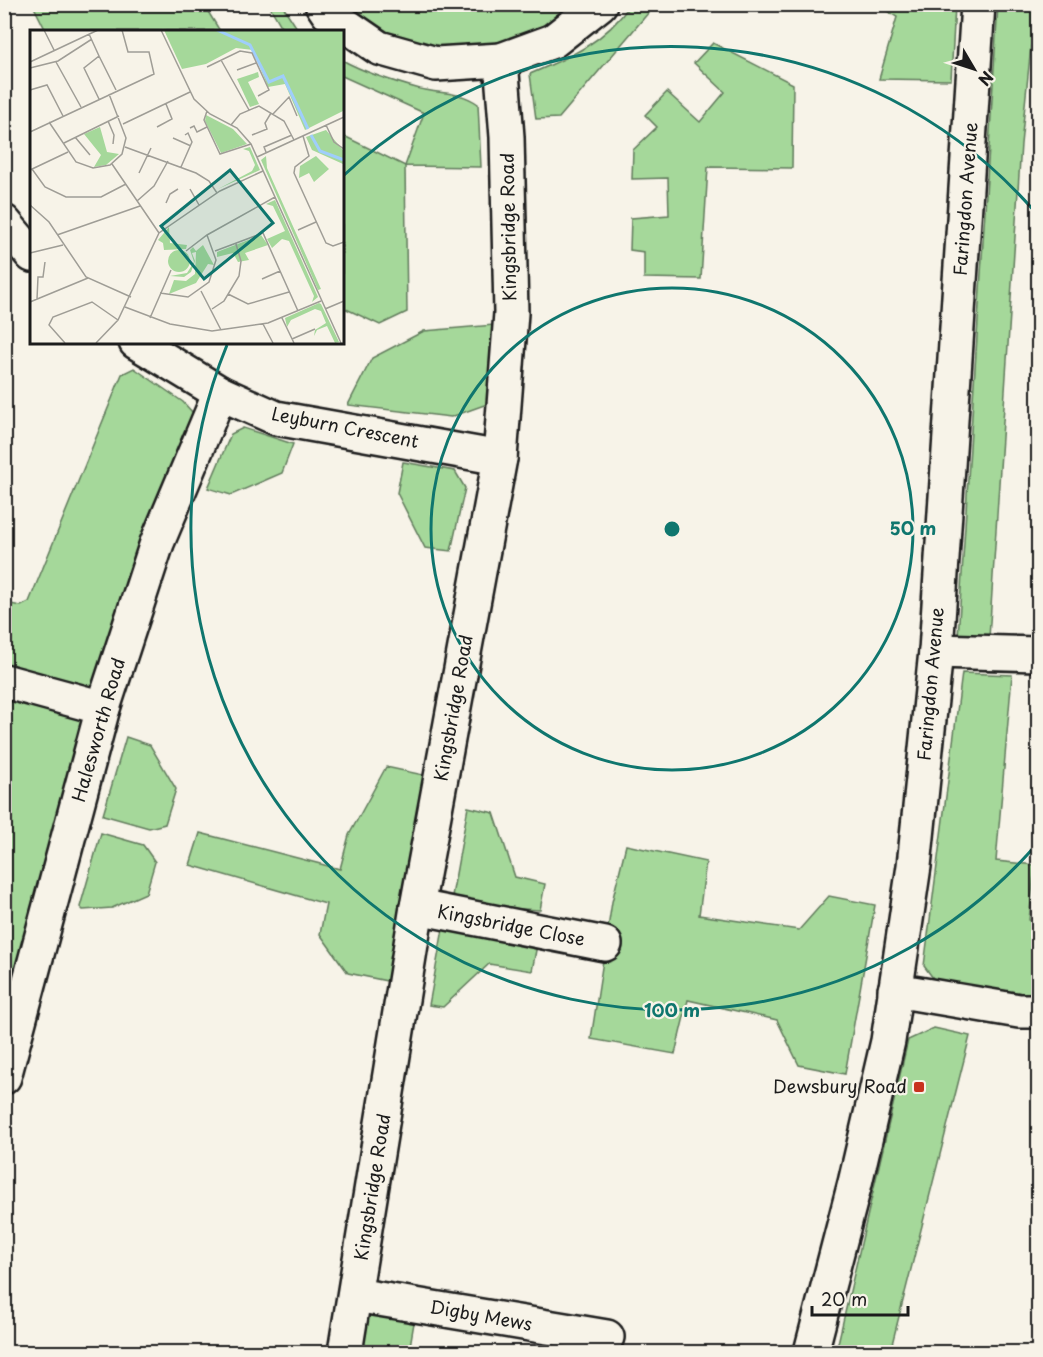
<svg xmlns="http://www.w3.org/2000/svg" width="1043" height="1357" viewBox="0 0 1043 1357" font-family="'Playpen Sans',sans-serif">
<style>
.green{fill:#a5d89a;stroke:#607a5b;stroke-width:1.5}
.lines{fill:none;stroke-linecap:round;stroke-linejoin:round}
.street-casing{stroke:#1c1c1c;stroke-width:38}
.secondary-casing{stroke:#1c1c1c;stroke-width:38}
.street{stroke:#f7f3e8;stroke-width:33}
.secondary{stroke:#f7f3e8;stroke-width:33}
.ring{fill:none;stroke:#0f766e;stroke-width:3}
.poi-dot{fill:#c8321e;stroke:#f7f3e8;stroke-width:2}
.labels{text-anchor:middle;stroke-width:4.5;stroke-linejoin:round;paint-order:stroke}
.street-label{font-size:18px;fill:#1c1c1c;stroke:#f7f3e8}
.poi-label{font-size:18px;fill:#1c1c1c;stroke:#f7f3e8;text-anchor:end}
.inset-river{fill:none;stroke:#9fcefb;stroke-width:3}
.inset-road{fill:none;stroke:#9f9d96;stroke-width:1.5}
.view{fill:#0f766e;fill-opacity:0.15;stroke:#0f766e;stroke-width:3}
.inset-edge{fill:none;stroke:#1c1c1c;stroke-width:3}
.centre{fill:#0f766e;stroke:#f7f3e8;stroke-width:3}
.ring-label{font-size:18px;text-anchor:middle;font-weight:bold;fill:#0f766e;stroke:#f7f3e8;stroke-width:4.5;stroke-linejoin:round;paint-order:stroke}
</style>
<rect width="100%" height="100%" fill="#f7f3e8"/>
<filter id="ink" filterUnits="userSpaceOnUse"><feTurbulence type="fractalNoise" baseFrequency=".0167" numOctaves="2"/><feDisplacementMap in="SourceGraphic" scale="12" xChannelSelector="R" yChannelSelector="G"/><feConvolveMatrix kernelMatrix="1 2 1 2 8 2 1 2 1" color-interpolation-filters="sRGB"/></filter>
<g filter="url(#ink)">
<!-- green -->
<g class="green">
<path d="M33,5h171l16,26h-174z"/>
<path d="M269,5h13l17,26h-15z"/>
<path d="M345,5h227c-60,54 -167,60 -227,0z"/>
<path d="M630,5h25l-96,113 -23,1 -6,-45c40,-17 75,-32 100,-69z"/>
<path d="M877,5h78l-4,75 -72,-1 18,-62z"/>
<path d="M998,5h40v34l-7,7 -10,98 -32,494 -31,-1z"/>
<path d="M713,43l80,41 -1,84 -84,-1 -7,112 -57,-1v-26l-14,-2 1,-32 38,-3 -1,-37 -36,1 1,-29 24,-23 -12,-12 22,-23 33,30 25,-30 -31,-29z"/>
<path d="M342,60c24,13 52,22 78,29 21,5 40,2 58,15l3,63 -76,-1 2,146 -27,13 -38,-18v-172l63,31 19,-53 -82,-37z"/>
<path d="M494,325l-4,78 -39,14 -103,-12 24,-47 52,-27z"/>
<path d="M134,368l49,34 10,11 -74,202 -114,428v-440l16,3 8,-4 93,-228z"/>
<path d="M243,428l50,16 -11,29 -51,22 -23,-7 23,-54z"/>
<path d="M403,462l52,9 10,17 -14,63 -26,-3 -28,-55z"/>
<path d="M962,673l50,2 -16,186 39,4 -6,55 9,2v73l-102,-13 -12,-16z"/>
<path d="M126,737l24,8 26,44 -11,35 -16,4 -46,-13z"/>
<path d="M386,767l42,9 -36,206 -44,-9 -28,-39 6,-30 -136,-39 10,-32 140,36 9,-34z"/>
<path d="M468,807l26,6 21,64 30,7 -5,26 -34,-2 -54,-12z"/>
<path d="M101,833l42,12 12,17 -9,31 -34,15 -29,2 -3,-3z"/>
<path d="M626,845l80,17 -7,53 100,15 30,-34 46,9 -30,169 -46,-9 -22,-45 -89,-20 -13,54 -84,-15 21,-137z"/>
<path d="M443,929l94,16 -5,26 -43,-7 -46,43 -14,-2z"/>
<path d="M934,1028l36,8 -80,316h-54l72,-312z"/>
<path d="M369,1310l46,7 -6,35h-48z"/>
</g>
<g class="lines">
<!-- street casing -->
<g class="street-casing">
<g id="street">
<path d="M322,4l6,9 51,35 57,16 65,-4 52,-19 47,-37"/>
<path d="M4,222l28,33"/>
<path d="M136,342l84,51 56,25 224,40"/>
<path d="M936,651l102,3"/>
<path d="M4,681l99,27"/>
<path d="M417,907l188,37"/>
<path d="M895,990l124,21h19"/>
<path d="M4,1077l99,-369 54,-165 63,-150"/>
<path d="M355,1295l252,42"/>
<path d="M345,1352l72,-445 83,-449 11,-145 -4,-176 -6,-77"/>
</g>
</g>
<!-- secondary casing -->
<g class="secondary-casing">
<path id="secondary" d="M811,1352l44,-169 33,-142 26,-175 22,-215 42,-647"/>
</g>
<!-- street -->
<use href="#street" class="street"/>
<!-- secondary -->
<use href="#secondary" class="secondary"/>
</g>
</g>
<!-- distance rings -->
<g class="ring">
<circle cx="672" cy="529" r="241"/>
<path d="M1036 845A482 482 0 0 1 227 345M343 176A482 482 0 0 1 1036 213"/>
</g>
<!-- markers -->
<rect class="poi-dot" x="913" y="1081" width="12" height="12" rx="3"/>
<g class="labels">
<!-- street labels -->
<g class="street-label">
<text transform="translate(966 199) rotate(-86)" y="6">Faringdon Avenue</text>
<text transform="translate(509 227) rotate(-91)" y="6">Kingsbridge Road</text>
<text transform="translate(345 428) rotate(11)" y="6">Leyburn Crescent</text>
<text transform="translate(931 684) rotate(-85)" y="6">Faringdon Avenue</text>
<text transform="translate(454 708) rotate(-80)" y="6">Kingsbridge Road</text>
<text transform="translate(99 730) rotate(-74)" y="6">Halesworth Road</text>
<text transform="translate(511 926) rotate(11)" y="6">Kingsbridge Close</text>
<text transform="translate(373 1187) rotate(-81)" y="6">Kingsbridge Road</text>
<text transform="translate(481 1316) rotate(10)" y="6">Digby Mews</text>
</g>
<!-- poi labels -->
<g class="poi-label">
<text x="907" y="1093">Dewsbury Road</text>
</g>
</g>
<!-- overview -->
<g transform="translate(30 30)">
<rect width="314" height="314" fill="#f7f3e8"/>
<path d="M134,0h179v81l-38,19 -20,-46 -17,3 -15,-37 -17,-2 -30,16 -24,5zM228,42l1,5 -11,5 11,22 -9,3 -13,-28zM176,85l27,14 14,15 -26,9 -16,-32zM70,97l7,25 12,2 -13,11 -12,2 7,-12 -17,-21zM296,100l17,20v14l-31,-14 -6,-13zM220,117l10,23 -42,19 34,-18 3,-6 -6,-14 -6,-2zM236,126l1,12 54,121 -3,1 -57,-130zM286,126l13,13 -15,13 -5,-9 -10,5 1,-12zM245,170l43,97 -6,5 2,-6 -25,-55 -7,-2 -10,9 -5,-9 18,-8 -12,-25 -7,-2zM139,197l1,16 17,2 -1,4 -22,1 -1,-7 -5,-3zM231,205l7,10 -23,8 4,7 -11,2 -5,-9 -16,4v-5zM173,215l11,20 -6,-1 -12,19 -27,11 5,-14 12,1 9,-7 1,-22 -4,1 3,8 -4,11 -7,5 -14,-1 17,-3 7,-11 -4,-12 3,-3 3,4zM138 231a11 11 0 1 1 22 0a11 11 0 1 1-22 0ZM289,273l2,1 18,38 -4,1 -8,-17 -10,4 -3,6 1,-6 11,-7 -5,-12 -6,-2 -24,11 -4,7 -2,-9z" fill="#a5d89a"/>
<path class="inset-river" d="M187,0l33,15 19,37 14,-6 12,25M265,71l13,28M281,105l9,16 24,9"/>
<path class="inset-road" d="M14,0l10,20M131,0l33,69 16,15 27,14 14,16 90,199M59,4l10,22 -15,12 15,31M69,26l17,34M191,30l28,50M0,32l68,-32M26,32l25,45M177,37l33,-16 12,2 17,37 -11,6M0,38l28,-7 34,-22M207,40l19,-7M0,60l17,-5 16,31M177,81l-3,9 16,34 31,-10M243,84l16,-17 8,19M78,91l6,14 -1,9M19,92l27,40 17,6 17,-3 12,-11 4,-16 -17,-44M93,94l67,-32M201,95l9,-11 19,-8 25,15 10,19M296,95l8,17 10,7M127,97l15,-8 -6,-15M160,98l4,-2 3,6 10,-5M0,102l124,-58 -5,-22h-21l-6,-22M222,105l15,-6 -2,-6 6,-10M273,106l6,20 -14,11 -1,6 32,70 7,3 11,-4M45,107l15,18M143,108l18,8M34,113l55,-27M95,117l71,26 13,8 8,12M236,122l-2,-5 28,-12M227,127l87,-40M82,134l47,69M151,137l11,-25 -4,-9 -3,2M2,139l13,18 21,10h35l25,-13M0,140l38,-18M109,143l12,-25M160,159l9,16M107,171l17,-15 14,-25M136,173l4,-9 8,-5M0,175l19,17 37,55 45,20M268,200l18,-8M27,205l83,-29M156,221l21,-16 68,-38M185,221l48,-18 35,78M0,223l33,-8M232,249l18,-8M171,261l20,39M130,263l28,4 21,-15 7,-22 -9,-25M198,264l20,10 41,-12M7,269l1,-22h5l2,-15M0,272l58,-24M95,277l45,17 42,7 56,-8 53,-22M182,279l12,-8 15,-25 2,-15 -5,-17M295,279l19,-8M120,288l21,-48M252,288l12,25M233,294l10,19M262,309l23,-10M35,313l-16,-18 4,-8 39,-15 26,18M66,313l22,-23 41,-87 61,-42 43,-20"/>
<path class="view" d="M200,140l43,53 -69,56 -43,-53z"/>
<rect width="314" height="314" class="inset-edge"/>
</g>
<circle cx="672" cy="529" r="9" class="centre"/>
<g class="ring-label">
<text x="913" y="535">50 m</text>
<text x="672" y="1017">100 m</text>
</g>
<!-- margin -->
<rect width="1043" height="1357" fill="none" stroke="#f7f3e8" stroke-width="24"/>
<rect x="12" y="12" width="1019" height="1333" fill="none" stroke="#1c1c1c" stroke-width="2" filter="url(#ink)"/>
<!-- north arrow -->
<g transform="translate(974 69) rotate(129)" stroke="#f7f3e8" stroke-width="4.5" paint-order="stroke">
<path d="M0-4.5L10 22L0 15L-10 22Z" fill="#1c1c1c"/>
<text y="-9" font-size="16" font-weight="bold" text-anchor="middle" fill="#1c1c1c">N</text>
</g>
<!-- scale -->
<path d="M812 1306v9h96v-9" fill="none" stroke="#1c1c1c" stroke-width="3"/>
<text x="821" y="1306" font-size="18" fill="#1c1c1c" stroke="#f7f3e8" stroke-width="4.5" paint-order="stroke">20 m</text>
</svg>
